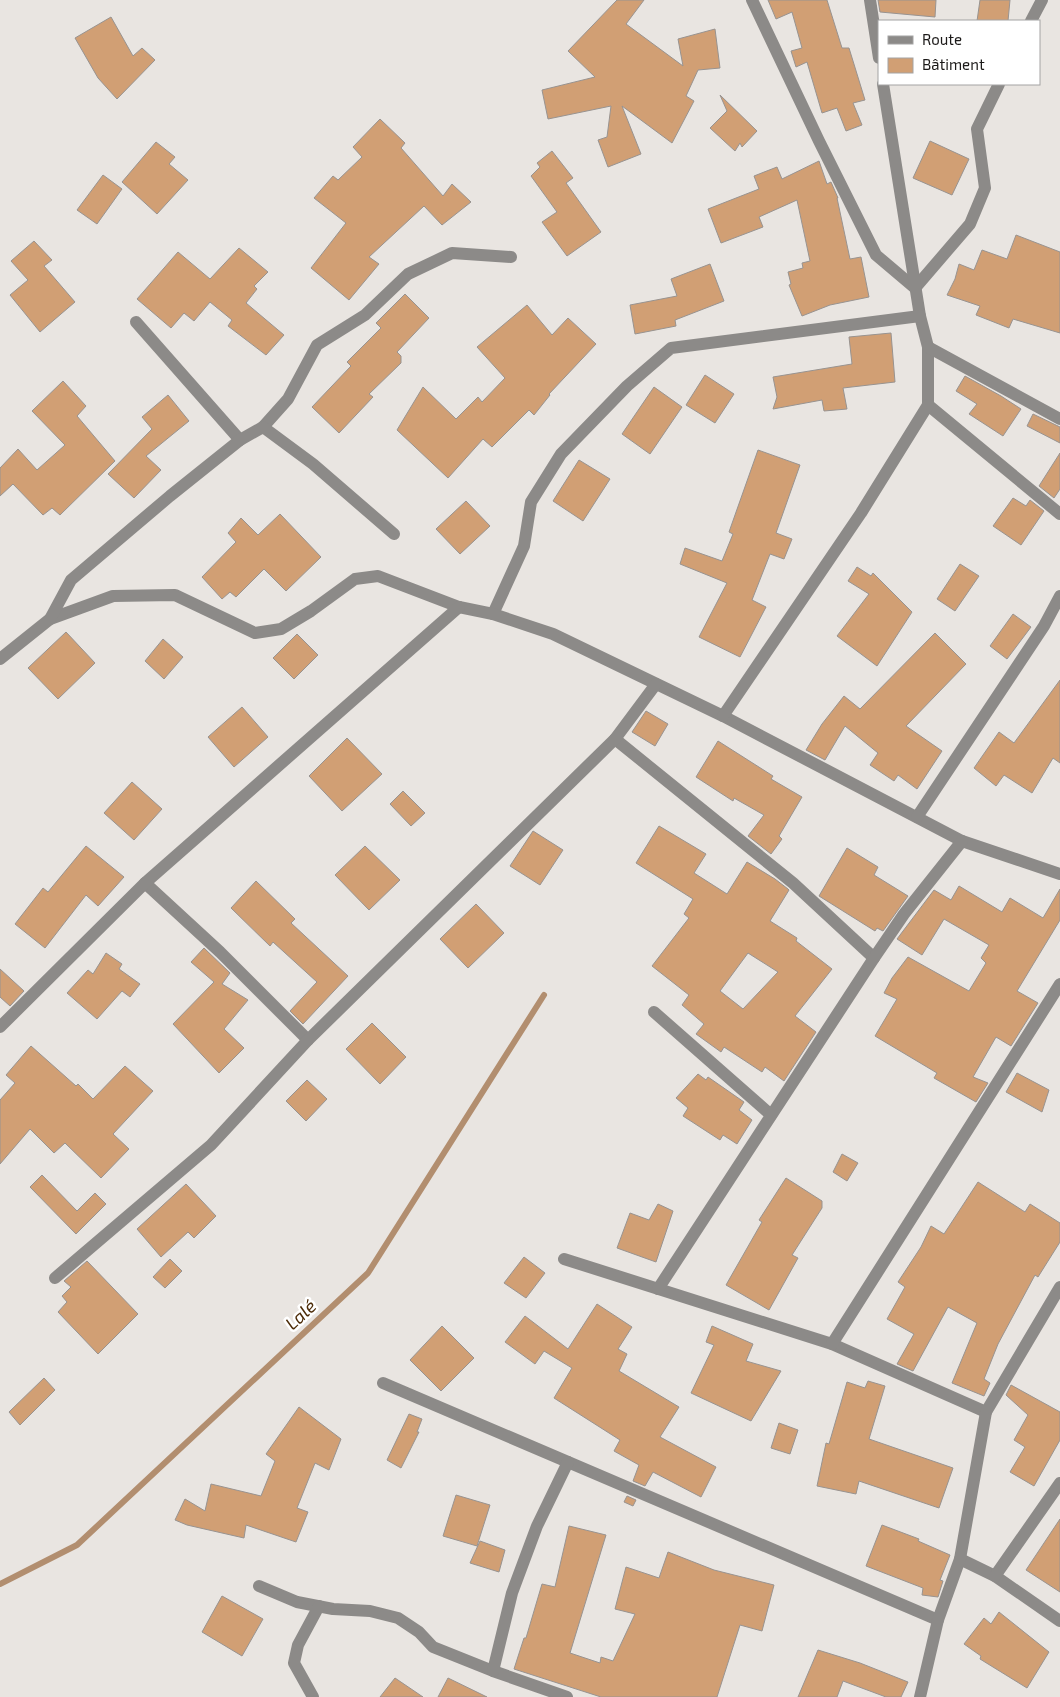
<svg xmlns="http://www.w3.org/2000/svg" width="1060" height="1697" viewBox="0 0 1060 1697" font-family="'Exo 2',sans-serif">
<style>
.lines{fill:none;stroke-linecap:round;stroke-linejoin:round}
.stream{stroke:#b28e6f;stroke-width:6}
.building{fill:#d19f74;stroke:#989390;fill-rule:evenodd}
.street{stroke:#8c8a88;stroke-width:12}
.labels{text-anchor:middle;stroke-width:5;stroke-linejoin:round;paint-order:stroke}
.water-label{font-size:18px;font-style:italic;fill:#4d2c08;stroke:#fff}
</style>
<rect width="100%" height="100%" fill="#e9e5e1"/>
<g class="lines">
<!-- stream -->
<path class="stream" d="M0,1584l77,-39 291,-272 176,-278"/>
</g>
<!-- building -->
<g class="building">
<path d="M617,0h27l-18,24 57,42 -5,-27 37,-10 5,39 -22,2 -12,26 8,5 -22,42 -50,-37 19,48 -33,13 -10,-27 9,-3 4,-31 -63,13 -6,-29 53,-13 -27,-26z"/>
<path d="M768,0h59l15,48h7l16,52 -12,3 9,22 -16,6 -9,-23 -15,5 -15,-51 -11,5 -5,-16 11,-3 -10,-36 -16,7z"/>
<path d="M878,0h58l-1,17 -55,-5z"/>
<path d="M980,0h30l-2,21h-31z"/>
<path d="M111,17l22,39 9,-8 13,12 -38,39 -19,-21 -23,-40z"/>
<path d="M720,95l37,36 -15,16 -2,-4 -5,8 -25,-23 17,-17z"/>
<path d="M380,119l25,24 -4,5 42,48 9,-12 19,18 -29,23 -18,-19 -55,51 10,7 -30,36 -38,-32 35,-45 -32,-25 19,-22 5,4 24,-23 -9,-10z"/>
<path d="M930,141l39,18 -17,36 -39,-17z"/>
<path d="M156,142l19,15 -6,7 19,16 -31,34 -35,-32z"/>
<path d="M552,151l21,27 -7,5 35,49 -34,24 -25,-34 15,-10 -26,-36 9,-9 -3,-4z"/>
<path d="M819,161l8,23 4,-2 7,16h-1l13,61 11,-2 8,40 -39,8 -28,11 -13,-31 2,-1 -3,-12 15,-4 -1,-5 8,-2 -13,-61 -38,17 4,10 -42,16 -13,-34 51,-20 -5,-13 23,-9 5,12z"/>
<path d="M103,175l19,14 -25,35 -20,-14z"/>
<path d="M1016,235l44,17v81l-47,-14 -4,9 -33,-13 4,-9 -33,-11 8,-16 4,-15 15,6 8,-20 25,9z"/>
<path d="M34,241l18,19 -8,6 31,36 -35,30 -30,-37 18,-15 -17,-19z"/>
<path d="M239,248l29,24 -14,14 3,3 -11,14 38,32 -18,20 -38,-29 4,-6 -22,-18 -16,19 -10,-8 -13,15 -34,-29 41,-47 32,27z"/>
<path d="M710,264l14,37 -49,19 1,6 -41,8 -5,-29 47,-9 -6,-17z"/>
<path d="M405,294l24,24 -32,34 4,4v7l-32,31 4,3 -34,36 -27,-26 39,-41 -4,-4 34,-34 -5,-5z"/>
<path d="M527,305l25,30 16,-17 28,26 -47,50 1,1 -16,20 -5,-5 -37,37 -9,-8 -35,39 -51,-48 26,-43 33,32 22,-22 4,5 23,-24 -28,-31z"/>
<path d="M891,333l4,49 -52,6 4,21 -23,2 -2,-11 -49,9 4,-12 -4,-20 79,-13 -3,-27z"/>
<path d="M705,375l29,19 -19,29 -29,-18z"/>
<path d="M965,376l36,20 20,13 -18,27 -34,-22 8,-10 -21,-13z"/>
<path d="M63,381l23,25 -9,10 38,45 -55,54 -8,-7 -9,7 -30,-31 -13,12v-28l18,-19 19,21 28,-25 -33,-34z"/>
<path d="M654,387l28,20 -32,47 -28,-20z"/>
<path d="M168,395l21,26 -43,35 15,14 -27,28 -26,-24 44,-45 -10,-12z"/>
<path d="M1033,414l27,13v16l-33,-17z"/>
<path d="M758,450l42,15 -24,68 16,6 -8,20 -14,-5 -18,46 14,7 -26,50 -41,-20 28,-54 -47,-19 5,-16 37,13 11,-27 -4,-2z"/>
<path d="M1060,453v36l-6,9 -15,-12z"/>
<path d="M579,460l31,19 -27,42 -30,-20z"/>
<path d="M1013,498l13,8 4,-6 14,11 -23,34 -28,-19z"/>
<path d="M466,501l24,25 -30,28 -24,-25z"/>
<path d="M280,514l41,43 -35,34 -22,-22 -28,28 -6,-5 -8,7 -20,-22 34,-35 -8,-9 13,-15 17,17z"/>
<path d="M960,564l19,12 -24,35 -18,-12z"/>
<path d="M857,567l14,9 2,-3 39,39 -35,54 -40,-30 32,-42 -21,-13z"/>
<path d="M1013,614l18,13 -24,32 -17,-13z"/>
<path d="M66,632l29,31 -37,36 -30,-31z"/>
<path d="M935,633l31,31 -60,62 36,25 -25,38 -19,-14 -4,6 -24,-16 8,-12 -33,-27 -20,34 -19,-10 16,-26 22,-28 16,13z"/>
<path d="M297,634l21,21 -24,24 -21,-21z"/>
<path d="M163,639l20,18 -19,22 -19,-18z"/>
<path d="M1060,680v83l-7,-5 -21,35 -28,-18 -8,11 -22,-18 25,-36 15,11z"/>
<path d="M242,707l26,30 -34,30 -26,-30z"/>
<path d="M646,711l22,13 -13,22 -23,-14z"/>
<path d="M347,738l35,36 -40,37 -33,-35z"/>
<path d="M718,741l55,35 -2,3 31,18 -23,39 3,3 -11,15 -23,-18 16,-21 -30,-17 -1,3 -37,-24z"/>
<path d="M132,782l30,27 -28,31 -30,-27z"/>
<path d="M403,791l22,22 -14,13 -21,-22z"/>
<path d="M659,826l47,28 -12,19 33,21 20,-32 28,17 13,10 1,1 -19,31 27,17 -1,3 36,28 -37,47 21,16 -32,49 -19,-14 -3,5 -38,-25 -3,5 -25,-18 8,-10 -22,-19 7,-10 -37,-29 37,-48 -5,-4 9,-15 -57,-36zM748,953l30,19 -35,37 -23,-18z"/>
<path d="M533,831l30,19 -23,35 -30,-19z"/>
<path d="M86,846l38,31 -26,29 -12,-11 -41,53 -30,-24 28,-36 5,4z"/>
<path d="M365,846l35,34 -31,30 -34,-35z"/>
<path d="M847,848l31,19 -4,8 34,21 -25,35 -6,-3 -2,3 -56,-35z"/>
<path d="M256,881l39,38 -4,4 57,53 -45,48 -13,-13 27,-29 -44,-40 -3,4 -39,-38z"/>
<path d="M959,886l43,26 8,-14 33,20 17,-29v31l-43,71 21,12 -27,43 -15,-9 -23,40 15,6 -12,19 -42,-24 3,-5 -62,-37 22,-37 -13,-6 8,-15 16,-21 61,34 17,-28 -5,-5 8,-13 -45,-26 -22,36 -25,-16 37,-49 17,10z"/>
<path d="M476,904l28,29 -36,35 -28,-29z"/>
<path d="M204,948l26,25 -8,11 26,16 -24,29 20,19 -25,25 -46,-49 41,-42 -23,-20z"/>
<path d="M106,953l16,11 -3,5 21,15 -10,13 -8,-6 -25,28 -30,-26 21,-23 5,4z"/>
<path d="M0,969l24,22 -14,15 -10,-9z"/>
<path d="M372,1023l34,34 -26,27 -34,-35z"/>
<path d="M31,1046l45,40 2,-2 15,15 32,-33 28,25 -40,43 16,15 -28,29 -36,-35 -11,10 -24,-24 -30,35v-64l15,-17 -9,-8z"/>
<path d="M1017,1073l32,17 -7,22 -36,-20z"/>
<path d="M698,1074l8,6 2,-3 36,25 -5,8 13,10 -15,24 -14,-9 -3,5 -37,-24 5,-8 -12,-10z"/>
<path d="M307,1080l20,19 -21,22 -20,-20z"/>
<path d="M842,1154l16,9 -11,18 -14,-9z"/>
<path d="M42,1175l35,36 18,-18 11,11 -30,30 -46,-47z"/>
<path d="M786,1178l36,23v7l-30,47 6,3 -29,52 -43,-25 36,-63 -3,-2z"/>
<path d="M978,1182l47,30 5,-8 30,19v19l-22,35 -3,-2 -37,69 -14,35 6,4 -6,13 -32,-13 25,-60 -29,-16 -35,64 -16,-7 17,-30 -27,-15 18,-32 -7,-5 23,-35 10,-21 13,8z"/>
<path d="M186,1184l30,32 -22,22 -6,-6 -27,25 -24,-28z"/>
<path d="M658,1204l15,7 -17,51 -39,-14 13,-35 19,7z"/>
<path d="M524,1257l21,16 -19,25 -22,-15z"/>
<path d="M170,1259l12,12 -17,17 -12,-11z"/>
<path d="M87,1261l51,53 -40,40 -40,-42 9,-10 -5,-6 9,-9 -7,-6z"/>
<path d="M597,1304l35,23 -14,22 9,5 -8,17 60,36 -19,30 56,30 -15,30 -48,-25 -8,14 -12,-5 6,-16 -25,-14 6,-11 -66,-42 18,-30 -28,-17 -9,13 -30,-22 20,-26 43,33z"/>
<path d="M442,1326l32,32 -33,33 -31,-31z"/>
<path d="M712,1326l41,18 -7,17 35,10 -30,50 -60,-28 23,-48 -8,-3z"/>
<path d="M44,1378l11,12 -35,35 -11,-13z"/>
<path d="M868,1381l17,5 -16,53 84,29 -14,40 -80,-27 -3,13 -39,-8 9,-43 3,1 18,-62 18,6z"/>
<path d="M1011,1385l49,27v28l-26,46 -24,-14 15,-25 -11,-7 14,-25 -22,-20z"/>
<path d="M299,1407l42,32 -12,31 -14,-7 -18,45 11,4 -12,30 -50,-17 -2,13 -57,-13 -12,-5 10,-21 20,12 6,-27 50,12 14,-35 -9,-7z"/>
<path d="M409,1414l13,5 -5,13h2l-18,36 -14,-8z"/>
<path d="M779,1423l19,7 -8,24 -19,-6z"/>
<path d="M456,1495l34,10 -13,41 -34,-10z"/>
<path d="M627,1496l9,4 -3,6 -9,-4z"/>
<path d="M1060,1519v73l-34,-22z"/>
<path d="M882,1525l37,14 -1,2 32,14 -10,25 3,1 -5,16 -16,-2 1,-7 -57,-22z"/>
<path d="M569,1526l37,9 -36,118 30,10 1,-6 12,4 22,-47 -20,-5 11,-42 33,11 9,-26 46,18 60,15 -12,46 -22,-6 -23,72h-116l-87,-28 10,-31h2l16,-54 13,3z"/>
<path d="M480,1541l25,9 -6,22 -29,-9z"/>
<path d="M222,1596l41,23 -21,37 -40,-24z"/>
<path d="M999,1612l50,40 -22,36 -47,-29 1,-3 -17,-12 20,-26 7,6z"/>
<path d="M818,1650l42,13 48,19 -7,15h-15l-43,-16 -6,16h-39z"/>
<path d="M395,1678l28,19h-43z"/>
<path d="M448,1678l39,19h-49z"/>
</g>
<g class="lines">
<!-- street -->
<g class="street">
<path d="M752,0l67,141 57,114 39,33 55,-64 15,-36 -8,-59 22,-45"/>
<path d="M870,0l9,58"/>
<path d="M1031,21l11,-21"/>
<path d="M883,84l37,232 8,31v58l132,109"/>
<path d="M136,322l104,118"/>
<path d="M928,347l132,72"/>
<path d="M263,427l25,-28 29,-54 48,-30 43,-41 44,-21 59,4"/>
<path d="M493,614l31,-68 7,-44 30,-48 66,-68 44,-38 249,-32"/>
<path d="M50,619l63,-23 62,-1 80,38 26,-4 30,-18 44,-32 23,-3 81,31 34,7 60,20 170,82 239,125 98,33"/>
<path d="M0,659l50,-40 21,-39 99,-84 70,-56 23,-13 50,37 81,70"/>
<path d="M723,716l138,-203 67,-108"/>
<path d="M615,739l178,144 81,75"/>
<path d="M917,817l127,-191 16,-30"/>
<path d="M145,883l75,69 88,88"/>
<path d="M654,1012l117,103"/>
<path d="M0,1027l145,-144 314,-276"/>
<path d="M564,1259l268,85 154,68"/>
<path d="M55,1278l156,-133 97,-105 307,-301 41,-55"/>
<path d="M658,1289l216,-331 30,-44 58,-73"/>
<path d="M832,1344l228,-360"/>
<path d="M383,1383l555,237"/>
<path d="M960,1559l35,17 65,45"/>
<path d="M995,1576l65,-93"/>
<path d="M259,1586l38,16 36,7 37,2 28,7 21,14 14,15 60,24 74,26"/>
<path d="M493,1671l19,-78 25,-67 31,-64"/>
<path d="M313,1697l-19,-34 4,-18 21,-39"/>
<path d="M920,1697l18,-77 22,-61 26,-147 74,-125"/>
</g>
</g>
<g class="labels">
<!-- water labels -->
<g class="water-label">
<text transform="translate(301 1315) rotate(-43)" y="6">Lalé</text>
</g>
</g>
<!-- legend -->
<rect x="878" y="20" width="162" height="65" fill="#ffffff" stroke="#a4a3a3"/>
<rect x="888" y="36" width="25" height="8" fill="#8c8a88" stroke="#a4a3a3"/>
<text x="922" y="45" font-size="15" fill="#1c1a19">Route</text>
<rect x="888" y="58" width="25" height="15" fill="#d19f74" stroke="#a4a3a3"/>
<text x="922" y="70" font-size="15" fill="#1c1a19">Bâtiment</text>
</svg>
